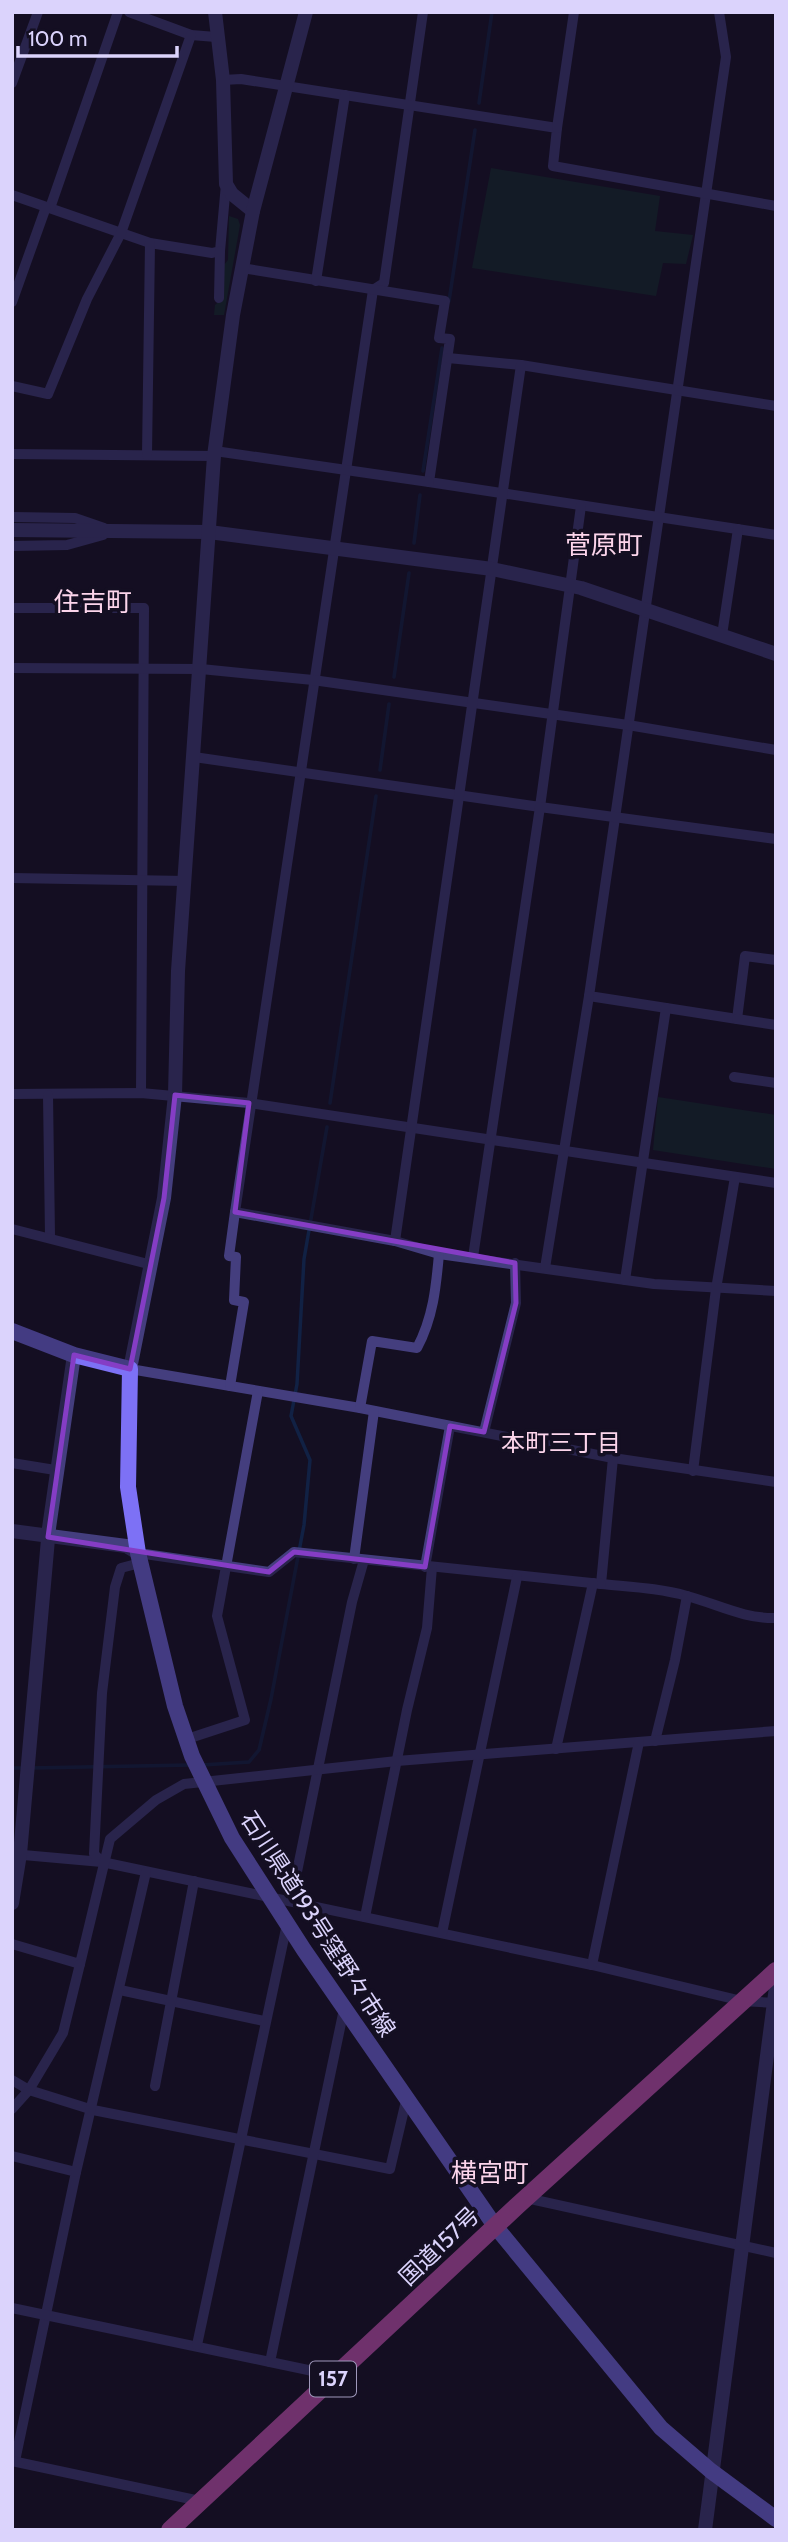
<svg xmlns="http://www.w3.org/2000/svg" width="788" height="2542" viewBox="0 0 788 2542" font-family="Cabin,'Noto Sans JP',sans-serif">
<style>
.green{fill:#132a2b}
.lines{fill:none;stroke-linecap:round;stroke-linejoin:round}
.stream{stroke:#112144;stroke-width:3.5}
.minor{stroke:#443e7e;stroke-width:10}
.tertiary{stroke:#443e7e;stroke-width:14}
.secondary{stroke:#7d71f5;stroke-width:16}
.trunk{stroke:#de5cc6;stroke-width:18}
.marked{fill:none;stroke:#853dc5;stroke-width:5;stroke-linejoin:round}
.labels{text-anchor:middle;stroke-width:7;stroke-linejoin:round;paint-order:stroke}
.shield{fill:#140f22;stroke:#9f98bb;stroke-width:2}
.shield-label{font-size:21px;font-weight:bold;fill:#dbd3fc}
.street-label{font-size:23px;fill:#dbd3fc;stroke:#140f22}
.neighbourhood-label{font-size:24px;fill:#fcd5eb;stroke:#140f22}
.quarter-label{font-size:26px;fill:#fcd5eb;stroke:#140f22}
</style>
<rect width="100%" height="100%" fill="#140f22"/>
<!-- green -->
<g class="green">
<path d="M491,168l169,28 -5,35 38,4 -7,29 -23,-1 -7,33 -184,-28z"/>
<path d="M229,216l9,3 2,6 -16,90h-10l1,-10 7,-6 2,-34 4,-5z"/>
<path d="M658,1097l118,18v54l-123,-19z"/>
</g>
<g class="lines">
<!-- stream -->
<g class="stream">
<path d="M479,103l13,-91"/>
<path d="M449,301l26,-171"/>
<path d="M423,471l19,-123"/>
<path d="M414,543l6,-48"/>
<path d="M394,677l15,-104"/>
<path d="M380,770l9,-66"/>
<path d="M330,1103l46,-307"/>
<path d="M202,1765l47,-3 10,-12 12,-51 33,-174 6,-65 -19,-44 6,-32 7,-125 23,-132"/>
<path d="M12,1768h11"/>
<path d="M30,1768l161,-3"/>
</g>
<!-- minor -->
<g class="minor">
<path d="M129,12l62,23 25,2"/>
<path d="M423,12l-39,271 -11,7 -138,922 160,29 44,13 215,30 122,7"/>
<path d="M719,12l7,45 -137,939 148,23 8,-63 31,4"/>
<path d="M223,80l18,-1 316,49 -4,38 223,40"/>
<path d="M12,83l26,-71"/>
<path d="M557,128l17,-116"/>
<path d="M12,195l138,48 62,10 8,-2 6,-67"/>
<path d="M50,208l68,-196"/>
<path d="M242,268l203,33 -6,37 11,1 -21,143 347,53"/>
<path d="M316,281l29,-186"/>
<path d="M219,298l1,-47"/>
<path d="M12,302l34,-95"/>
<path d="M448,358l73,7 255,41"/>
<path d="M12,386l36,8 39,-95 34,-66 70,-198"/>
<path d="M215,451l214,31"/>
<path d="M12,454l202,2"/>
<path d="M147,455l3,-212"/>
<path d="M12,517l63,1 29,10"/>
<path d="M12,546l55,-1 36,-10"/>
<path d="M12,608h132l-3,485"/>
<path d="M722,635l16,-106"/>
<path d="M12,668l189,1 112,11 315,45 148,25"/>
<path d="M194,757l346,50 41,-301"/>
<path d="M12,878l174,3"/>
<path d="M737,1019l39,6"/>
<path d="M734,1077l42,6"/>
<path d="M12,1094l129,-1 108,10 527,80"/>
<path d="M48,1095l2,141"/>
<path d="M12,1229l140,36"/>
<path d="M395,1241l126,-876"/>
<path d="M473,1257l67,-450 236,32"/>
<path d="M545,1268l44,-272"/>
<path d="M625,1280l41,-272"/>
<path d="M130,1369l230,39 253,50 163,24"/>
<path d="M230,1386l14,-84 -10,-2 2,-43 -7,-1 6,-44"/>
<path d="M360,1408l12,-67 45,7c16,-30 19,-60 22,-94"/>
<path d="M484,1432l32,-129 -1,-40"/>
<path d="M613,1458l-12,126c29,3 58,4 86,12 30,8 57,23 89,22"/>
<path d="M12,1463l43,7"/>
<path d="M693,1471l23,-182 19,-112"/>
<path d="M138,1553l131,19 25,-20 307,32"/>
<path d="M354,1559l20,-148"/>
<path d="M425,1567l25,-141"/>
<path d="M187,1739l58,-19 -28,-104 41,-225"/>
<path d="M655,1741l20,-81 12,-64"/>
<path d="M556,1749l37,-166"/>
<path d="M12,1854l90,8 490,103 150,36 34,2"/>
<path d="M102,1862l-8,-8 8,-161 13,-106 6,-19 19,-5"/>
<path d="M291,1901l61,-299 12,-42"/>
<path d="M365,1917l42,-207 20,-82 5,-61"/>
<path d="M442,1933l75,-356"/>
<path d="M12,1944l68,20 30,-125 46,-39 28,-16 213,-23 379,-30"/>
<path d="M592,1965l47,-223"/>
<path d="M120,1990l144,31"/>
<path d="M12,2080l17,10 64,20 297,59 16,-68"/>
<path d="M155,2086l39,-205"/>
<path d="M12,2109l17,-19 34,-57 17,-69"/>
<path d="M12,2156l64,16 -61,289"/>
<path d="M76,2172l70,-300"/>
<path d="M526,2198l250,55"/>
<path d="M12,2308l258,54 74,-353"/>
<path d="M197,2345l90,-421"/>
<path d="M270,2362l38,8 24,10"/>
<path d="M12,2461l188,40"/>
</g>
<!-- tertiary -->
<g class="tertiary">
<path d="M215,12l8,68 3,104 6,10 21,17"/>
<path d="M12,530l197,2 283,37 89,19 195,66"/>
<path d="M130,1369l34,-171 11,-103 3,-124 36,-515 19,-141 20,-104 53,-199"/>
<path d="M12,1531l114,15 12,7"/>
<path d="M12,1903l8,-49 29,-326 25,-173"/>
<path d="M705,2530l71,-543"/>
</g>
<!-- secondary -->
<path class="secondary" d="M12,1331l62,24 56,14 -2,118 10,66 37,153 17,50 40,82 72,112 191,276 166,202 50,43 65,48"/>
<!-- trunk -->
<path class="trunk" d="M170,2530l347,-324 259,-235"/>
</g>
<!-- marked area -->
<path d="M0 0H788V2542H0ZM175,1095l74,8 -14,109 280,51 1,40 -32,129 -34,-6 -25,141 -131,-15 -25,20 -221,-35 26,-182 56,14 34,-171z" fill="#140f22" fill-opacity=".55" fill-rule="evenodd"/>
<path class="marked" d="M175,1095l74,8 -14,109 280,51 1,40 -32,129 -34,-6 -25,141 -131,-15 -25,20 -221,-35 26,-182 56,14 34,-171z"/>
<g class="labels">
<!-- shield labels -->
<rect class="shield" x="310" y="2361.5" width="46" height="35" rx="5"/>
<g class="shield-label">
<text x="333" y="2386">157</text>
</g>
<!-- street labels -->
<g class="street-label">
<text transform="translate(318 1924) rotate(57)" y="8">石川県道193号窪野々市線</text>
<text transform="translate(439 2246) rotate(-44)" y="8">国道157号</text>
</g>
<!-- neighbourhood labels -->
<g class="neighbourhood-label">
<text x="561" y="1451">本町三丁目</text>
</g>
<!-- quarter labels -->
<g class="quarter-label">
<text x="604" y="554">菅原町</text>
<text x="93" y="611">住吉町</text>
<text x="490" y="2182">横宮町</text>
</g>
</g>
<!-- border -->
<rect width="788" height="2542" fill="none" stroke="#dbd3fc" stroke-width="28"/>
<!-- scale -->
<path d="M18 46v10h159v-10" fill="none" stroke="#dbd3fc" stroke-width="3.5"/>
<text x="28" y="46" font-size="21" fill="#dbd3fc" stroke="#140f22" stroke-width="5" paint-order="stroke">100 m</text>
</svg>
